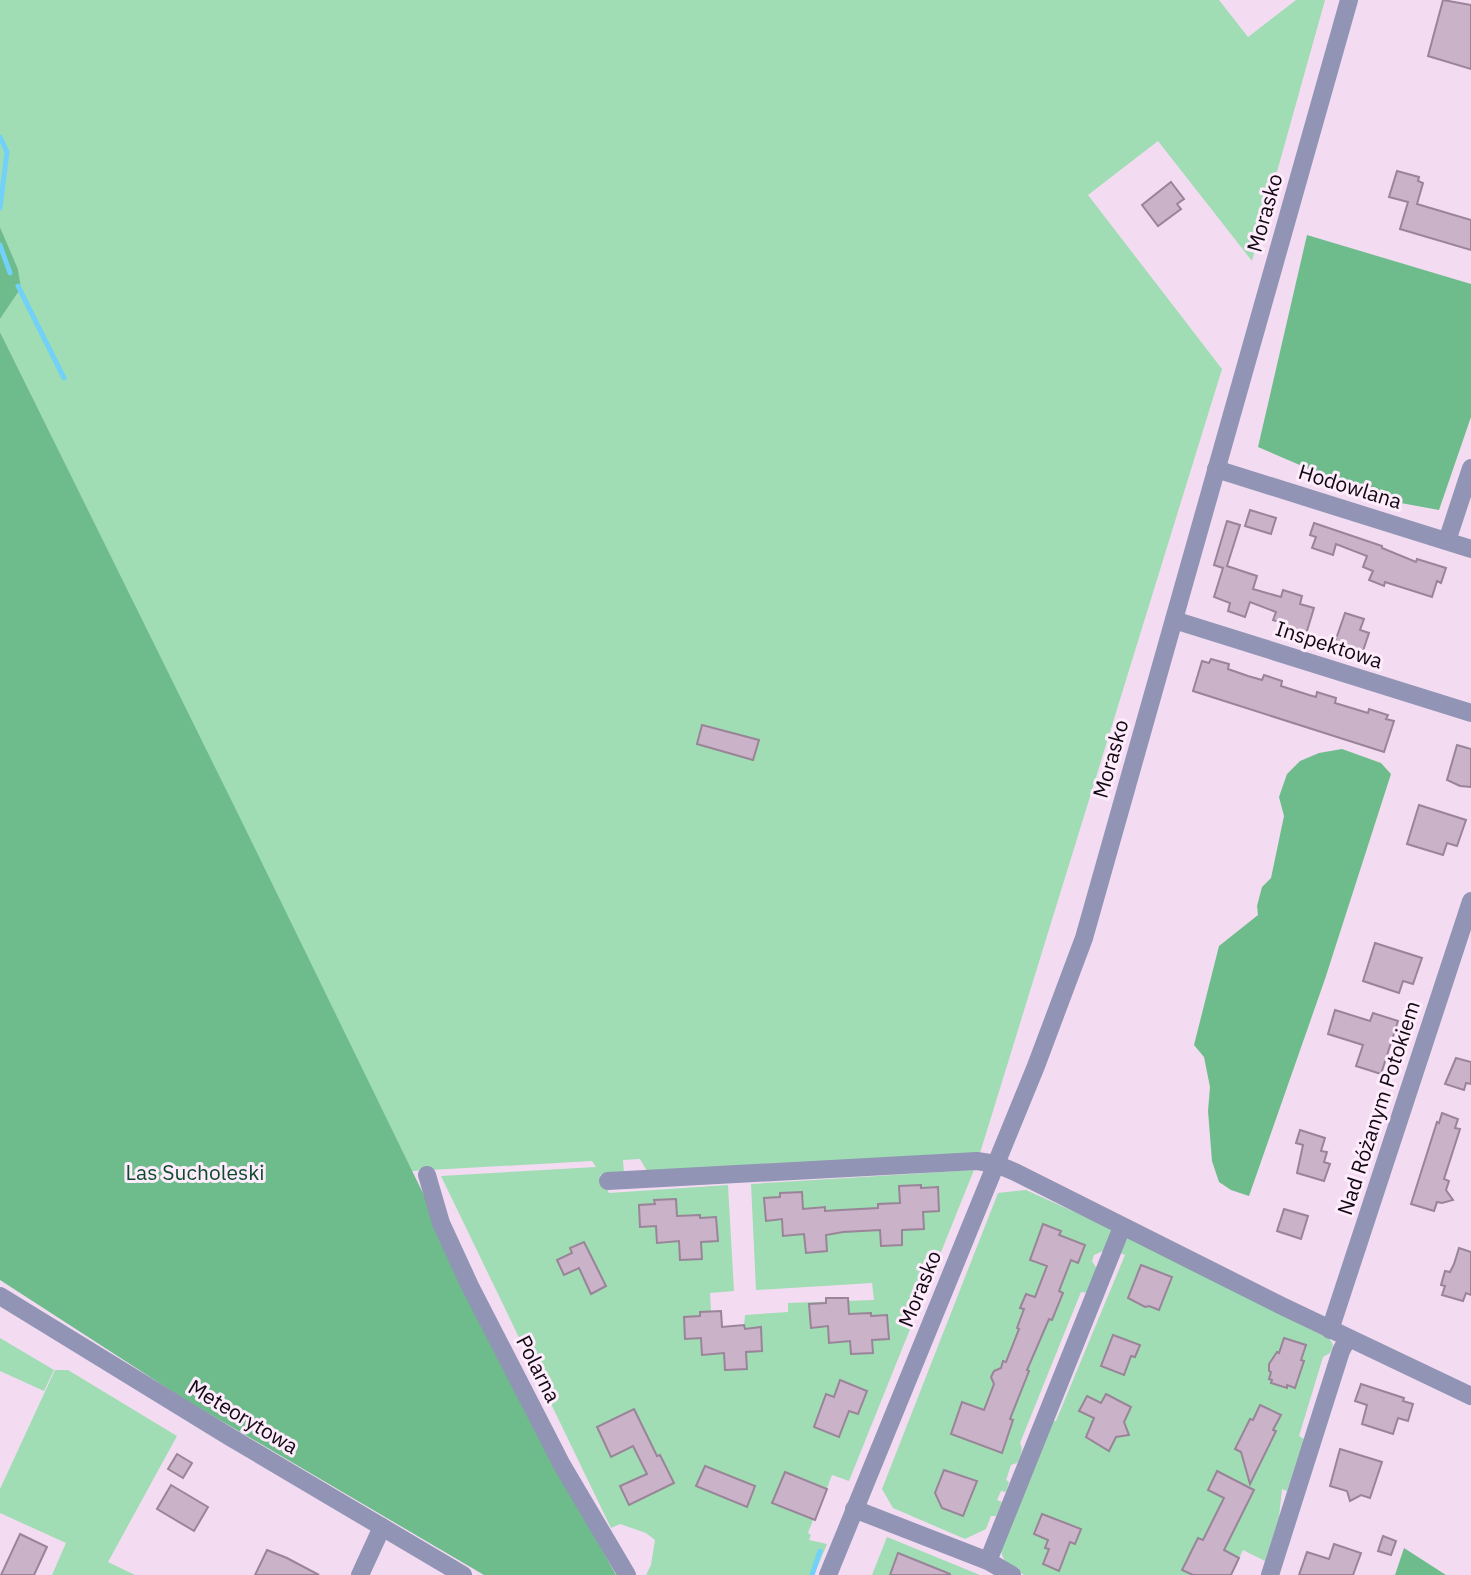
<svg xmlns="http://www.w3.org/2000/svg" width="1471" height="1575" viewBox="0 0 1471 1575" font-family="'IBM Plex Sans',sans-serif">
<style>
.green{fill:#a0dcb4}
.forest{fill:#6ebc8b}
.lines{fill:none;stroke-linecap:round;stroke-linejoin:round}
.stream{stroke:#72d1f9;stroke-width:5}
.building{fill:#cab3c9;stroke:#998498;stroke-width:2}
.minor{stroke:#9194b4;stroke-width:18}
.labels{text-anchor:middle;stroke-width:6;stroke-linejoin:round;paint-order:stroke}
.street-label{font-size:21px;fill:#110911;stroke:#feebfc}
.park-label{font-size:21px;fill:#0e4b2b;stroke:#feebfc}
</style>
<rect width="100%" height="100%" fill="#f3dcf2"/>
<!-- green -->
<g class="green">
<path d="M0,0h1219l29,37 48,-37h29l-73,261 -94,-120 -70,54 134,174 -242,784 -333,18 -7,-12 -17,1 1,13 -24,2 9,18 119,-8 6,106 -24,2 1,18h10l2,16 21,-2 1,-10 43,-3v-9l86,-3 -2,-17 -116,7 -5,-106 223,-14 -125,311 -17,-6 -17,45h-2l-5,13 3,2 -2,5 18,4 -13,31h-168l5,-10 4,-25 -9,-7 -26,-9 -9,4 -170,-352 155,-9 -4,-6 -180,10 -412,-839v-13l21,-31 -3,-19 -18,-42z"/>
<path d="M1026,1190l84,38 2,4 -7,18 -11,5 -2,6 5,8 -9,24 -7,-1 -61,151c4,7 0,14 -3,20l-6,2 -5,15 3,2 -3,10 -5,-1 -4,9 5,2 -6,14h-5l-5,13 -21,10 -72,-31 -11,-19 116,-296z"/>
<path d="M1126,1238h6l198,101 3,6 -3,8 -7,4 -24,79 5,3 -17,52 -5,-2 -3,28 -14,44 -22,-11 -12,25h-207c-12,-7 -21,-11 -23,-25l48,-129h7l69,-166 -7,-3z"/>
<path d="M0,1338l54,32 -10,21 -44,-20z"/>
<path d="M55,1370h13l109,66 -69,126 27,13h-83l14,-32 -66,-30v-24z"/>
<path d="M887,1537l93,38h-108z"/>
</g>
<!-- forest -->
<g class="forest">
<path d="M0,227l18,42 3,19 -21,31z"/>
<path d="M1307,235l164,49v133l-32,93 -60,-11 -121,-52z"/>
<path d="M0,332l243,492 314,644 59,107h-132l-300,-176 -184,-119z"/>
<path d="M1342,749l39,14 10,11 -66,205 -76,217 -18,-6 -12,-8 -7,-21 -4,-50 2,-24 -6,-30 -10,-12 25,-99 39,-31 -1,-9 5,-19 9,-9 13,-62 -5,-19 8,-23 13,-13 19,-8z"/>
<path d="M1404,1548l42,27h-51z"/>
</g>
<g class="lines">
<!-- stream -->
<g class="stream">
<path d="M0,137l7,15 -7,56"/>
<path d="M0,245l10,28"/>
<path d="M18,286l46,92"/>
<path d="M812,1575l8,-24"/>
</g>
</g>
<!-- building -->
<g class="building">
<path d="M1443,0l28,5v64l-43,-13z"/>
<path d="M1397,171l22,6 -1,4 5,2 -6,21 54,16v30l-71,-21 8,-27 -19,-5z"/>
<path d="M1171,182l13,17 -7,5 4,5 -23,17 -16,-21z"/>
<path d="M1250,510l26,8 -5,16 -26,-8z"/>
<path d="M1227,521l13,4 -13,41 30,10 -4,13 28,8 2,-7 19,6 -2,8 14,4 -8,26 -24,-8 1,-3 -10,-3 3,-8 -26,-10 -5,15 -17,-6 2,-8 -16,-6 9,-29 -9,-3z"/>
<path d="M1314,523l68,23v2l34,14 1,-3 29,9 -5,15 -4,-2 -5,16 -47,-15 -1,4 -15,-6 4,-9 -10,-4 4,-11 -31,-12 -3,11 -21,-7 4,-11 -6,-2z"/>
<path d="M1345,613l19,6 -4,11 9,3 -6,18 -28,-9z"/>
<path d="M1211,659l18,5 -1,5 20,7 14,4 2,-5 18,6 -1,5 28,9 7,2 1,-5 19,6 -1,5 33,10 1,-4 19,6 -2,4 8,2 -10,31 -191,-61 9,-30 7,2z"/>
<path d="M702,725l57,15 -6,20 -56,-16z"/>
<path d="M1457,745l14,4v38l-11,-1 -13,-6z"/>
<path d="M1419,805l47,15 -9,26 -10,-3 -4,12 -36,-11z"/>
<path d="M1375,943l47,15 -9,26 -10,-3 -4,12 -36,-12z"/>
<path d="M1335,1010l35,11 3,-8 25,8 -17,53 -25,-8 7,-21 -35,-11z"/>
<path d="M1456,1058l15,4v22l-5,-1 -2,7 -19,-6z"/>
<path d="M1442,1113l16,6 -3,9 5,1 -16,50 5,2 -3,9 7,10 -11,3 -5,-1 -3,9 -23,-7 26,-82 2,1z"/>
<path d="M1300,1130l25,8 -4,13 6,1 -3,10 6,2 -6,17 -27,-8 6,-28 -7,-2z"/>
<path d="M921,1185v3l17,-1 1,24 -16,1 1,17 -22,1v15l-21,1 -1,-16 -37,2 -17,3 1,16 -21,2 -2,-19 -21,2 -1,-17 -16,2 -2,-23 16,-1v-4l22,-1 1,17 22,-2v4l16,-1 37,-2v-4l22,-1 -1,-17z"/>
<path d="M676,1199l1,17 23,-1v3l16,-1 2,24 -17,1 1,17 -22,1 -1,-19 -22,2 -1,-17 -16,1 -1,-22 16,-1 -1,-4z"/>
<path d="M1284,1209l24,7 -7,23 -24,-8z"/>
<path d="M1043,1224l18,7 -2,4 26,10 -7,18 -7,-3 -12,31 4,2 -11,27 -3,-1 -22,51 2,1 -19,48 3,1 -11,33 -51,-19 11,-32 22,8 10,-26 -3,-7 3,-6 7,-3 2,-7 3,1 13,-33 -2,-1 7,-19 -4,-1 6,-14 9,3 12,-31 -17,-6z"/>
<path d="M584,1242l22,44 -15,8 -12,-26 -15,7 -7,-15 15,-7 -2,-5z"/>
<path d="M1459,1248l12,4v43l-5,-2 -3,8 -21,-6 3,-9 -4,-1 4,-14 5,1 4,-8z"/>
<path d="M1141,1265l31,12 -13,33 -10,-4 -4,1 -17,-9z"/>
<path d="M826,1298h22l1,16 22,-1v3l16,-1 2,24 -17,1 1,13 -22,1 -1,-13 -21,2 -1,-17 -17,2 -2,-24 17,-1z"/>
<path d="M721,1311l1,16 22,-2 1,4 16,-2 1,24 -16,1 1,17 -22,1 -1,-17 -22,2 -1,-17 -16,1 -1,-22 16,-1v-4z"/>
<path d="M1113,1335l27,10 -5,12 -4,-1 -7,19 -23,-9z"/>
<path d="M1284,1338l22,7 -5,15 3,1 -9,27 -8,-3v3l-16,-5 1,-3 -3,-1 2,-7 -2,-1v-7l8,-12 2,1z"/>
<path d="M840,1380l27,11 -9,23 -9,-3 -10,26 -25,-10 12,-33 8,3z"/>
<path d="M1361,1384l43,14 -1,3 10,3 -5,17 -10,-3 -5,16 -31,-10 5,-19 -12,-4z"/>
<path d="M1106,1394l25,13 -7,15 5,13 -13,2 -7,14 -23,-14 8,-19 -15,-7 8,-15 14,7z"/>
<path d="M1260,1405l21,10 -8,15 3,1 -26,53 -9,-32 -6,-3 15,-30 3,1z"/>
<path d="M634,1409l23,47 3,-1 14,28 -45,22 -9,-19 27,-12 -14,-28 -22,11 -14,-30z"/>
<path d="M1340,1449l42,13 -12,36 -9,-3 -11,6 -3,-10 -17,-5z"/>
<path d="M177,1454l15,9 -9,15 -15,-9z"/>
<path d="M705,1466l50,20 -8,21 -51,-21z"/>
<path d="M944,1470l33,11 -14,35 -21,-8 -7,-15z"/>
<path d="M1217,1471l37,19 -30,60 15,8 -8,17h-38l-11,-5 16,-32 5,2 21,-42 -16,-8z"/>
<path d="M785,1472l42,17 -12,31 -43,-17z"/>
<path d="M171,1485l37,22 -14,24 -37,-22z"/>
<path d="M1042,1514l39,15 -6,15 -5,-2 -11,29 -16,-7 6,-15 -4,-1 3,-8 -14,-6z"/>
<path d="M20,1534l27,13 -13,28h-33z"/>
<path d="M1383,1536l13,5 -5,14 -13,-4z"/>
<path d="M1334,1544l27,9 -8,22h-54l8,-23 22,7z"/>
<path d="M267,1550l20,8 32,17h-64z"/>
<path d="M898,1553l52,21v1h-60z"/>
</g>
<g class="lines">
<!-- minor -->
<g class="minor">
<path d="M1216,469l255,80"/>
<path d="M1447,541l24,-73"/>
<path d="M1174,620l297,93"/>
<path d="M427,1175l14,48 29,63 92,179 65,110"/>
<path d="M608,1181l369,-20 19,3 19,8 267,134 189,90"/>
<path d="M0,1296l230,141 233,138"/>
<path d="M1330,1330l141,-429"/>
<path d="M854,1509l134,52 24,14"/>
<path d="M988,1561l134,-334"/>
<path d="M360,1575l22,-48"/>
<path d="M828,1575l208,-509 48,-128 265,-938"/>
<path d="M1270,1575l71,-224 7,-13"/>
</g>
</g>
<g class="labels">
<!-- street labels -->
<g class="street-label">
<text transform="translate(1265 213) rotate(-74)" y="7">Morasko</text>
<text transform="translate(1350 487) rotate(17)" y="7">Hodowlana</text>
<text transform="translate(1329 645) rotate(18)" y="7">Inspektowa</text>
<text transform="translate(1111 759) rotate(-74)" y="7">Morasko</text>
<text transform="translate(1379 1108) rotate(-72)" y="7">Nad Różanym Potokiem</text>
<text transform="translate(920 1289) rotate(-68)" y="7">Morasko</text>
<text transform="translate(538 1369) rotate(63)" y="7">Polarna</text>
<text transform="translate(243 1417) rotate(31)" y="7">Meteorytowa</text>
</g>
<!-- park labels -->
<g class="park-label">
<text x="195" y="1180">Las Sucholeski</text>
</g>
</g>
</svg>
